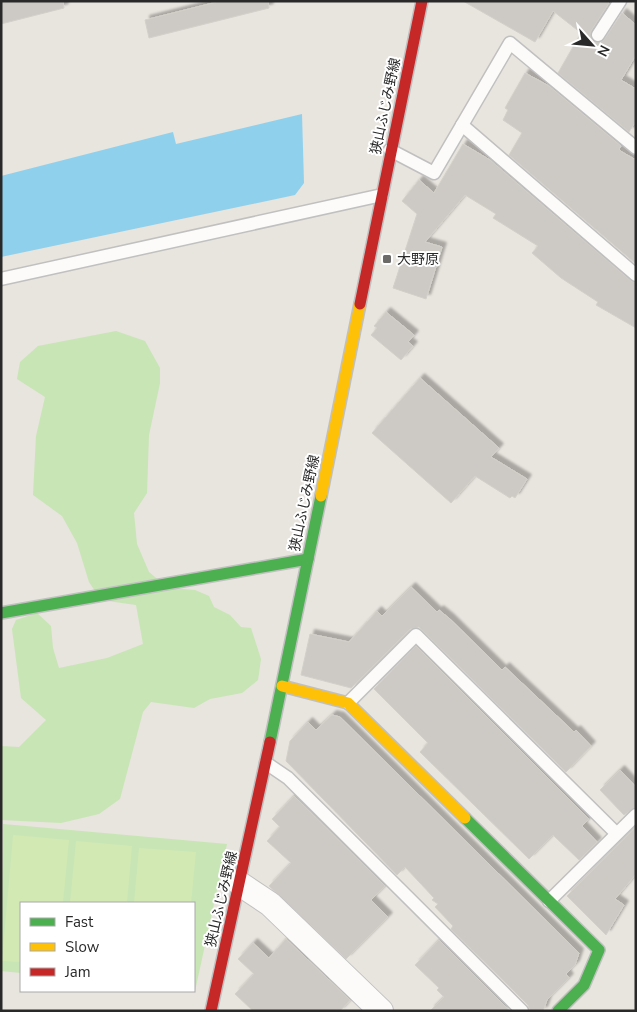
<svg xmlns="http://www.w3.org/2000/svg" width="637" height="1012" viewBox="0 0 637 1012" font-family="'Nunito Sans','Noto Sans JP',sans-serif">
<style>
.green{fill:#c8e5b5}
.pitch{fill:#d3e9b3}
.water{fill:#8fd0ec}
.building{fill:#cdcac5;stroke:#d3d0ca;filter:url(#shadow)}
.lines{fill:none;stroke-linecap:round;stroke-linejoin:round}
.lane-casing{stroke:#c1c0c0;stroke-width:15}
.street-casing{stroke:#c1c0c0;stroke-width:26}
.fast-casing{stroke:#c1c0c0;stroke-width:14}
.slow-casing{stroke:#c1c0c0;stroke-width:14}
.jam-casing{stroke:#c1c0c0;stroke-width:14}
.lane{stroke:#fcfbfa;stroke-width:12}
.street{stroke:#fcfbfa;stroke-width:24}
.fast{stroke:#4caf50;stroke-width:11}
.slow{stroke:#ffc107;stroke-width:11}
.jam{stroke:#c62828;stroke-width:11}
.poi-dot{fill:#6c6a68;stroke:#fff;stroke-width:2}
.labels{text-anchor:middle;stroke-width:4;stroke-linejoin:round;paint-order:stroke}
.street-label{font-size:14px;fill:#292929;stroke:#fff}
.poi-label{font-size:14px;fill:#292929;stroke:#fff;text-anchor:start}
</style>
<defs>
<filter id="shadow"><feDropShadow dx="4.5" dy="-4.5" stdDeviation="1" flood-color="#0004"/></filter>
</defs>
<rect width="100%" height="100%" fill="#e8e4de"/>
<!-- green -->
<g class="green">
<path d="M116,331l29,10 15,27v15l-11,52 -2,58 -13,20 3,31 12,28 19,16 27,2 14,6 5,11 16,8 11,12 10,1 10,31 -3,21 -16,13 -32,6 -16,9 -43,-6 -8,10 -23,87 -21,15 -38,9 -60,-3v-74l18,1 27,-27 -25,-22 -9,-69 4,-9 21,-7 14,13 2,22 6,20 48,-10 36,-14 -7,-39 -35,-5 -12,-18 -12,-39 -15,-27 -29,-21 3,-59 9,-39 -28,-18 3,-17 18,-16z"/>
<path d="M3,824l224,20 -32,147 -1,-88h-173v70l-20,-2z"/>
</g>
<!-- pitch -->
<g class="pitch">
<path d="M13,835l56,5 -6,63h-42v59l-19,-1z"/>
<path d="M76,841l56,5 -5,57h-57z"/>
<path d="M139,848l57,4 -5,51h-57z"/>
</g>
<!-- water -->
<path class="water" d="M302,114l2,69 -9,12 -294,62v-81l172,-44 3,12z"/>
<!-- building -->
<g class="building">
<path d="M1,1h62l1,7 -63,16z"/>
<path d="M221,1h47l1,7 -120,30 -4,-18z"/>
<path d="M463,1h144l2,2 -18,28v7l2,4 5,1 6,-3 18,-27 14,12v30l-15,25 15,9v32l-7,11 -71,-59 23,-40 -28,-22 -18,31z"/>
<path d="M525,73l24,13 72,60 -2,3 3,3 14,8v104l-127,-109 13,-22 -19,-13 5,-10 -3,-2z"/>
<path d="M463,144l27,16 141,121 5,2v45l-40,-23 2,-3 -37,-24 -29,-25 6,-7 -45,-28 3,-4 -31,-19 -40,47 17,5 -16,52 -33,-11 24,-74 -15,-13 17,-21 15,13z"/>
<path d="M386,312l28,23 -6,7 5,4 -12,14 -30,-25 6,-7 -3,-2z"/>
<path d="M420,378l79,70 -8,9 36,22 -12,19 -3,-2 -2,2 -35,-22 -24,27 -79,-70z"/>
<path d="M411,587l26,25 2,-2 11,9 52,51 3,-3 69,65 2,-2 15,16 -25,26 -147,-145 -9,2 -59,59 -50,-13 9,-41 39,8 28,-31 5,5z"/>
<path d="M416,646l173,173 -7,7 15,16 -18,18 -26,-25 -24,24 -109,-107 8,-9 -54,-54z"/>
<path d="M332,715l8,2 239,236 -4,12 -9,9 3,4 -22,22 -4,11h-13l-2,-6 -77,-76 2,-3 -18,-19 3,-3 -6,-4 2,-2 -29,-31 -8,8 -111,-114 4,-20 18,-19 8,8z"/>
<path d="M620,770l16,17v20l-12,8 -24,-25z"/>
<path d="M294,796l91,90 -14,14 17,17 -42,42 -77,-73 22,-23 -24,-22 13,-14 -8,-8z"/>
<path d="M636,827v47l-21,25 9,6 -18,30 -39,-39z"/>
<path d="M286,939l64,61 -10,11h-87l-18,-17 19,-20 -16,-15 15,-16 16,15z"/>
<path d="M439,940l71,71h-80l14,-14 -7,-7 2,-2 -24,-23z"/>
</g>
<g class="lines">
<!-- lane casing -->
<g class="lane-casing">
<g id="lane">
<path d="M598,35l22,-34"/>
<path d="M462,125l174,150"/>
<path d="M390,150l44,23 76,-130 126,105"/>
<path d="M1,279l381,-84"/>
<path d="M348,703l68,-68 200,198"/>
<path d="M266,763l22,15 234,233"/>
<path d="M549,901l87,-86"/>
</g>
</g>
<!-- street casing -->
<g class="street-casing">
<path id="street" d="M240,884l30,20 111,107"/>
</g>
<!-- fast casing -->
<g class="fast-casing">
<g id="fast">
<path d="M1,613l307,-54"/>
<path d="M270,742l51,-246"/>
<path d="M465,818l134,132 -15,35 -26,26"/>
</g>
</g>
<!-- slow casing -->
<g class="slow-casing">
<g id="slow">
<path d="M321,496l39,-192"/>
<path d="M282,686l66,17 117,115"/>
</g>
</g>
<!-- jam casing -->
<g class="jam-casing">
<g id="jam">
<path d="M360,304l62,-303"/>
<path d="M211,1011l59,-269"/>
</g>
</g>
<!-- lane -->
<use href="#lane" class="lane"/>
<!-- street -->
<use href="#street" class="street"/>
<!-- fast -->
<use href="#fast" class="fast"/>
<!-- slow -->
<use href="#slow" class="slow"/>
<!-- jam -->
<use href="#jam" class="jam"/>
</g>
<!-- markers -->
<rect class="poi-dot" x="382" y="254" width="10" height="10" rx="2.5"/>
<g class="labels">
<!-- street labels -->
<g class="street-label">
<text transform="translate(385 106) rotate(-78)" y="5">狭山ふじみ野線</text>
<text transform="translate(304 503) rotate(-78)" y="5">狭山ふじみ野線</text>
<text transform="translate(221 899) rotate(-77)" y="5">狭山ふじみ野線</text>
</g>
<!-- poi labels -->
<g class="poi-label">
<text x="397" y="264">大野原</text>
</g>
</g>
<!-- border -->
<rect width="637" height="1012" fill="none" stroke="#292929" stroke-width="5"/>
<!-- legend -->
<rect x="20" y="902" width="175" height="90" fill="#ffffff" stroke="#a9a9a9"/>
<rect x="30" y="918" width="25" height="8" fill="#4caf50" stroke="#a9a9a9"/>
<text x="65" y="927" font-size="15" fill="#292929">Fast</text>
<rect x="30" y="943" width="25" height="8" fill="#ffc107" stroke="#a9a9a9"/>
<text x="65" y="952" font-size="15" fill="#292929">Slow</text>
<rect x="30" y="968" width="25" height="8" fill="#c62828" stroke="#a9a9a9"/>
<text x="65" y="977" font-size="15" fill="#292929">Jam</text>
<!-- north arrow -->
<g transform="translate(592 45) rotate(117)" stroke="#ffffff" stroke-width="4" paint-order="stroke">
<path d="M0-4L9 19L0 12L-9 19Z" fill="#292929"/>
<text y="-8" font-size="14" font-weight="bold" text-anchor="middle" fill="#292929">N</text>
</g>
</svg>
